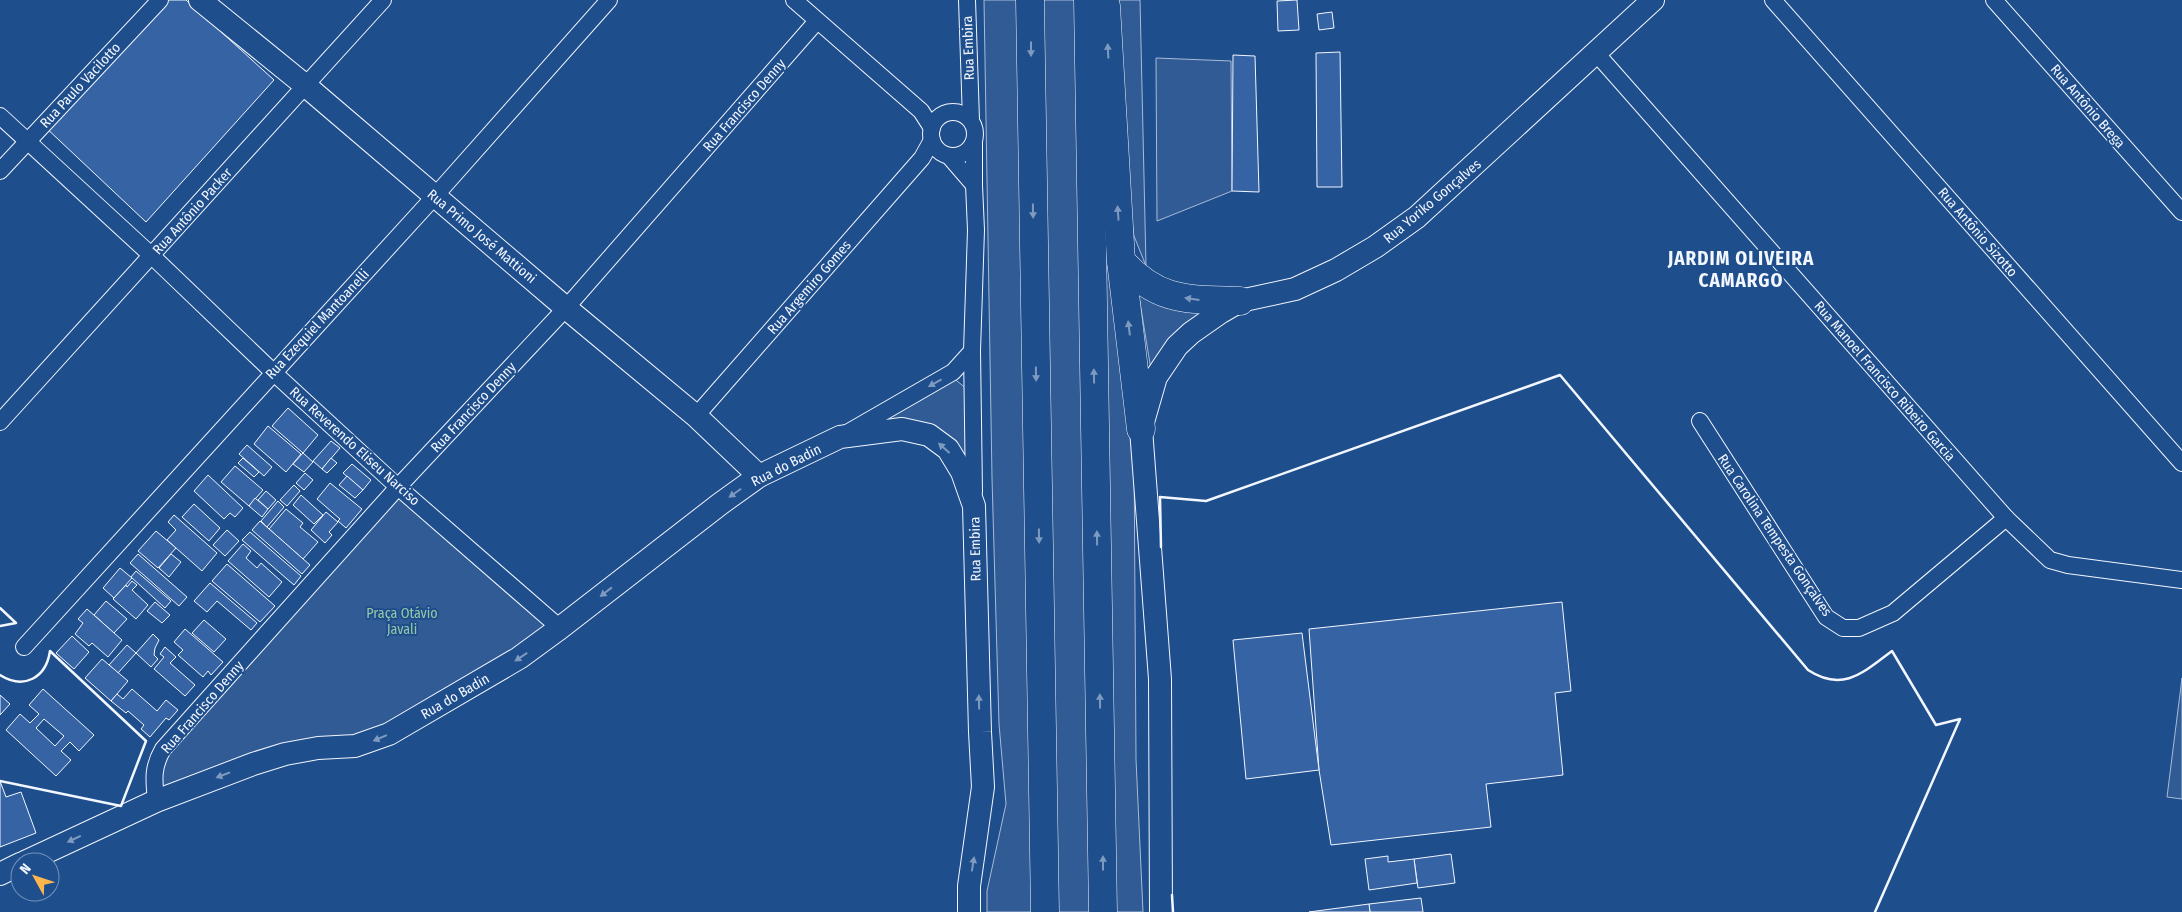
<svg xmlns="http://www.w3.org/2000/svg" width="2182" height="912" viewBox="0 0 2182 912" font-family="'Fira Sans Condensed',sans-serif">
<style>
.built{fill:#305b95;stroke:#a8bbd7}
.building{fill:#3563a3;stroke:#f2f6ff;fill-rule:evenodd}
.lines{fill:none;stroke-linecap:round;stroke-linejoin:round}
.street-casing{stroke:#f2f6ff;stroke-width:18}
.secondary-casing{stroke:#f2f6ff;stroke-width:24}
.highway-casing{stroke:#f2f6ff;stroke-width:29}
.street{stroke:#1f4e8c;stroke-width:16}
.secondary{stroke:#1f4e8c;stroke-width:22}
.highway{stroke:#1f4e8c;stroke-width:28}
.wall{stroke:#f2f6ff;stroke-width:2.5}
.oneway{fill:#7e9ac0}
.labels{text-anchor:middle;stroke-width:4;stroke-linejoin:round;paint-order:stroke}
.street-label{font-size:14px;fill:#f2f6ff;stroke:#1f4e8c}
.park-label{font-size:14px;fill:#97c8a6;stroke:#1f4e8c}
.district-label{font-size:19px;font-weight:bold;letter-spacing:1px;fill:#f2f6ff;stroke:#1f4e8c}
</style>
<rect width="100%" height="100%" fill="#1f4e8c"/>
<!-- built -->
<g class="built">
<path d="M984,0h38l13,912h-48v-21l19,-87 -7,-80 -7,-246z"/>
<path d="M1040,0h37l14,912h-36z"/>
<path d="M1115,0h25l6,266 -12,-30 -6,-40z"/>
<path d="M1156,58l75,3 1,130 -75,30z"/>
<path d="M1101,223l6,1 27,222 2,313 7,153h-32z"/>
<path d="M1138,290l70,18 -24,16 -17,19 -16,27z"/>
<path d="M952,377l15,12 7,90 -45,-44 -66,-7z"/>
<path d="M395,490l159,138 -182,113 -212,59 -5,-37z"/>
<path d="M2182,678v121l-15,-2z"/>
</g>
<!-- building -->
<g class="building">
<path d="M160,0h26l88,80 -128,142 -103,-97z"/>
<path d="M1297,0l2,30 -21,1 -1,-30z"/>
<path d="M1332,12l2,16 -15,2 -2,-16z"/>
<path d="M1340,52l2,135h-25l-1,-134z"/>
<path d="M1233,55l22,1 4,136 -27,-1z"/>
<path d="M288,408l30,27 -15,18 -31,-27z"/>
<path d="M268,426l33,28 -15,18 -32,-28z"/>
<path d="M331,441l9,7 -18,21 -9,-8z"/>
<path d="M247,445l25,22 -8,9 -25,-22z"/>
<path d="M303,453l10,9 -9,10 -11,-8z"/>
<path d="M243,458l16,14 -5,5 -16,-14z"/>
<path d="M331,458l6,5 -10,10 -5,-4z"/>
<path d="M352,464l19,16 -8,10 -20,-17z"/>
<path d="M235,466l28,24 -14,16 -28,-24z"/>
<path d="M305,473l8,7 -9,10 -8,-7z"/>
<path d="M208,475l35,33 -8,9 -5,-4 -6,6 -30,-28z"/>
<path d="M347,476l16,14 -8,8 -16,-13z"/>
<path d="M330,483l32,26 -16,19 -8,-7 2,-2 -23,-20z"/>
<path d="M294,485l6,6 -13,15 -7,-6z"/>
<path d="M266,491l10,9 -8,9 -10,-9z"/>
<path d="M301,495l22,20 -9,9 -21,-19z"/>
<path d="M255,498l13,11 -6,8 -13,-11z"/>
<path d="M278,501l6,6 -17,20 -6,-6z"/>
<path d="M194,504l26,24 -11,13 -27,-24z"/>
<path d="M286,509l17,14 -3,4 18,15 -15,17 -34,-30z"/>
<path d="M326,512l12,10 -9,10 3,3 -7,8 -14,-13z"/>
<path d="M174,515l43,38 -15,18 -35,-31 9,-10 -8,-8z"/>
<path d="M260,521l50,44 -8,9 -50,-44z"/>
<path d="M227,530l12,11 -14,15 -12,-11z"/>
<path d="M156,531l20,17 -18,20 -20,-17z"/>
<path d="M250,532l51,44 -7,9 -52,-45z"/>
<path d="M243,544l8,7 -5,7 11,10 4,-5 21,19 -13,15 -41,-36z"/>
<path d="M138,554l49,43 -8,9 -49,-43z"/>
<path d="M171,554l10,8 -12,15 -10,-9z"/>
<path d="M227,564l48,42 -15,16 -48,-41z"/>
<path d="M120,568l12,10 -18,20 -11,-10z"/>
<path d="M136,571l35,30 -6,7 -34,-31z"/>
<path d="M132,581l5,4 -5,5 16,15 -12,14 -23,-20 13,-14 1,2z"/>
<path d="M210,583l47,40 -6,7 -34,-29 -10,11 -13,-11z"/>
<path d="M106,601l21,18 -13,14 -20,-18z"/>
<path d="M155,602l15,13 -8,8 -15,-12z"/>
<path d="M1562,602l9,89 -16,2 8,82 -77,9 5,43 -160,18 -12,-75 -10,-141z"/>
<path d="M87,609l35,31 -14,17 -16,-14 -3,3 -14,-12 8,-11 -5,-4z"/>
<path d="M204,620l22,19 -12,13 -22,-19z"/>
<path d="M185,629l38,33 -12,13 -3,-4 -5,6 -25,-22 5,-5 -9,-8z"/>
<path d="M1302,633l17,137 -73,9 -13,-139z"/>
<path d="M153,634l6,6 -4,8 -1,7 4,4 -7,8 -15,-14z"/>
<path d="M72,636l17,16 -15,17 -18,-16z"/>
<path d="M127,645l9,8 -18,20 -9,-8z"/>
<path d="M165,647l11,10 -6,6 25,22 -10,11 -31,-27 10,-12 -4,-3z"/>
<path d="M102,659l26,22 -17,20 -26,-23z"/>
<path d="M43,689l51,46 -15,16 -9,-9 -9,9 10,9 -15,16 -50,-46 14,-16 10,9 9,-9 -10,-9zM44,719l20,17 -9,10 -19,-18z"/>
<path d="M132,689l25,22 9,-11 12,10 -9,10 -3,-2 -16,19 -9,-8 3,-4 -16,-14 -2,2 -15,-12 6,-7 6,5z"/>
<path d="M0,695l10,9 -10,11z"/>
<path d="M0,781l6,16 15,-5 15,41 -36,14z"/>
<path d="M1451,854l4,29 -37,5 -4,-29z"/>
<path d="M1388,856v6l26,-3 3,24 -48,7 -4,-31z"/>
<path d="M1421,898l2,14h-53l-1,-8z"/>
<path d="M1369,904l1,8h-61z"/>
</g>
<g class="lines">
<!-- street casing -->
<g class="street-casing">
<g id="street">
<path d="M794,0l127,111 11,17"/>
<path d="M967,0l4,120"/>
<path d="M1773,0l409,463"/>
<path d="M1994,0l188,212"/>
<path d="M1596,53l410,465 44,42 18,5 114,15"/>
<circle cx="953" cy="134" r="22"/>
<path d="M0,116l151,139 122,117 125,115 162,141"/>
<path d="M949,156l25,29"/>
<path d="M0,171l160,-171"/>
<path d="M696,416l226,-258 10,-18"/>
<path d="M1700,421l126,196 17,11h16l34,-15 113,-95"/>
<path d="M0,422l383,-422"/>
<path d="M847,433l106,-61 19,-21"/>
<path d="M974,492l-2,-141 4,-121 -2,-45v-43"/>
<path d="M24,647l411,-451 174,-196"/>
<path d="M156,801c-2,-21 -4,-33 7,-52l235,-262 168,-179 251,-287"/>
</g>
</g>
<!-- secondary casing -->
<g class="secondary-casing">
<g id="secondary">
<path d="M200,0l106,86 260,222 130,108 63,60"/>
<path d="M25,862l131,-61 97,-37 32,-10 33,-6 37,-2 34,-12 130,-76 41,-30 160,-124 39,-28 81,-39 62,-8 27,6 19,14 14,23 12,34 6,226 3,55 -14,99v26"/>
<path d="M0,874l20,-10"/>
<path d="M1161,912l-1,-233 -19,-250 15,-52 21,-31 14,-13 30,-21 19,-11 55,-12 41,-19 39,-23 42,-30 236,-217"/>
</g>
</g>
<!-- highway casing -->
<g class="highway-casing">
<g id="highway">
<path d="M1030,0l15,912"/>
<path d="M1088,0l15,912"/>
<path d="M1106,6l15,255 20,168"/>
<path d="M1121,261c38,42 67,38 119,40"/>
</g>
</g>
<!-- street -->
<use href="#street" class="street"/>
<!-- secondary -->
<use href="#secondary" class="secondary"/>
<!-- highway -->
<use href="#highway" class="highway"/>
<!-- wall -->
<g class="wall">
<path d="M1161,547l-1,-50 46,4 354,-126 248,295c35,23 56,2 84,-19l44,74 24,-6 -85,193"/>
<path d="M0,608l16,15 -16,3"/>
<path d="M0,675c24,15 46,3 50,-24l96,90 -25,65 -121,-25"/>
<path d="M1172,895l1,17"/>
</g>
</g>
<!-- one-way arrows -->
<defs><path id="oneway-solid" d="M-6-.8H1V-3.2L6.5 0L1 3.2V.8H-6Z" transform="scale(1.25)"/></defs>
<g class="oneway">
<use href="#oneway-solid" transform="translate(1031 49) rotate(90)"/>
<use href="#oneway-solid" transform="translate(1108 51) rotate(-93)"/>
<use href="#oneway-solid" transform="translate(1033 211) rotate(89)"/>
<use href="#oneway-solid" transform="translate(1118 213) rotate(-94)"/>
<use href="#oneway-solid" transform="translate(1192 299) rotate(-172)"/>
<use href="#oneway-solid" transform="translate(1129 328) rotate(-97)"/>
<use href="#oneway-solid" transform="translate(1036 374) rotate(89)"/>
<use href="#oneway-solid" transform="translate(1094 376) rotate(-91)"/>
<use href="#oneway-solid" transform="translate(935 383) rotate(151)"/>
<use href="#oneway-solid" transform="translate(944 448) rotate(-138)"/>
<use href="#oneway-solid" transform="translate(735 493) rotate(145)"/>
<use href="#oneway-solid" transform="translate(1039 536) rotate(89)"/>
<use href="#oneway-solid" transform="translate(1097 538) rotate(-91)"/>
<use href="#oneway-solid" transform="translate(606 592) rotate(142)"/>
<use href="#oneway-solid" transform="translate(521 657) rotate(146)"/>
<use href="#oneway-solid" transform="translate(1100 701) rotate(-91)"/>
<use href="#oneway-solid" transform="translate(979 702) rotate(-91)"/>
<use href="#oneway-solid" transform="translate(380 738) rotate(157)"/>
<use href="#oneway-solid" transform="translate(223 775) rotate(159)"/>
<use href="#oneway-solid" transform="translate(74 839) rotate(155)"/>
<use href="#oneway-solid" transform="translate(1103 863) rotate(-90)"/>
<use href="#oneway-solid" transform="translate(973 864) rotate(-81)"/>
</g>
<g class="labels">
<!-- street labels -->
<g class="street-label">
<text transform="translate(968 48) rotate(-92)" y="5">Rua Embira</text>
<text transform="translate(80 85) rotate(-47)" y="5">Rua Paulo Vacilotto</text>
<text transform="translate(744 105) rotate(-49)" y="5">Rua Francisco Denny</text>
<text transform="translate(2088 106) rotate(49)" y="5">Rua Antônio Brega</text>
<text transform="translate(1432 201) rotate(-40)" y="5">Rua Yoriko Gonçalves</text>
<text transform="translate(192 211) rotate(-48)" y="5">Rua Antônio Packer</text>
<text transform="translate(1978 232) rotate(49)" y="5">Rua Antônio Sizotto</text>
<text transform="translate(482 236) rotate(40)" y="5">Rua Primo José Mattioni</text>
<text transform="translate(809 287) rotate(-49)" y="5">Rua Argemiro Gomes</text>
<text transform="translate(317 324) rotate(-47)" y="5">Rua Ezequiel Mantoanelli</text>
<text transform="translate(1885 381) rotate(49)" y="5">Rua Manoel Francisco Ribeiro Garcia</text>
<text transform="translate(473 407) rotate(-47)" y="5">Rua Francisco Denny</text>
<text transform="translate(355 446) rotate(42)" y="5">Rua Reverendo Eliseu Narciso</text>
<text transform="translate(786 465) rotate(-27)" y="5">Rua do Badin</text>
<text transform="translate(1775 535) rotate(56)" y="5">Rua Carolina Tempesta Gonçalves</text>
<text transform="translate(975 549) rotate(-91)" y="5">Rua Embira</text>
<text transform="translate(455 696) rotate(-30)" y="5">Rua do Badin</text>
<text transform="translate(202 707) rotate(-49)" y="5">Rua Francisco Denny</text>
</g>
<!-- park labels -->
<g class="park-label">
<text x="402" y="618">Praça Otávio<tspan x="402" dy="16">Javali</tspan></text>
</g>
<!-- district labels -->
<g class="district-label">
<text x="1741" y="265">JARDIM OLIVEIRA<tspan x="1741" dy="22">CAMARGO</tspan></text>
</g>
</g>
<!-- north arrow -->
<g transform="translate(35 877) rotate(310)"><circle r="24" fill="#1f4e8c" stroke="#7391ba"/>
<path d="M0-4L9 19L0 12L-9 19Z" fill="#ffb74d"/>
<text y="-8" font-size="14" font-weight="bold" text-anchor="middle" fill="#f2f6ff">N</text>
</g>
</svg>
